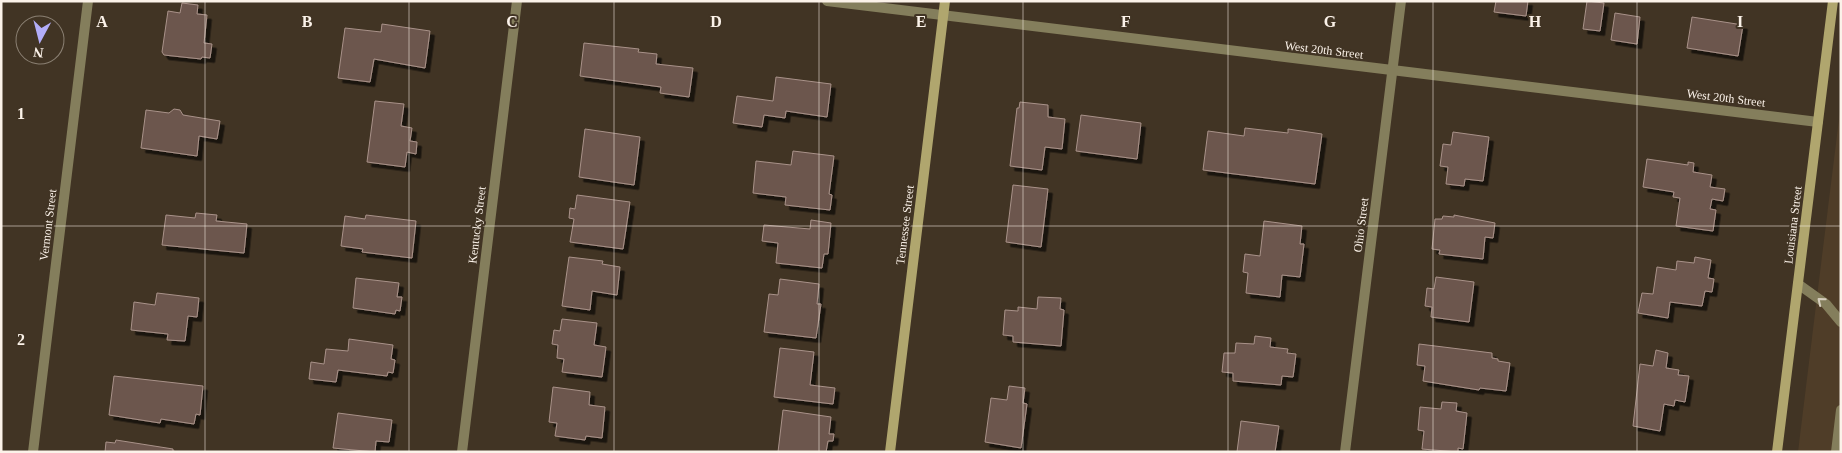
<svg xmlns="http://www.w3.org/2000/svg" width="1842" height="453" viewBox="0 0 1842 453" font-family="'Times New Roman',serif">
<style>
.built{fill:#4f3d28}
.building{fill:#6c564e;stroke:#a99289;filter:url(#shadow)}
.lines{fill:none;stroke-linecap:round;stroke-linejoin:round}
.lane{stroke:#847e5c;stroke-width:10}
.street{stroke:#847e5c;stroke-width:10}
.secondary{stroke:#b0a66e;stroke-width:10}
.oneway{stroke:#d7cfbf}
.grid{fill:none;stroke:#fbf2e9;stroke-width:1;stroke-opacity:0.55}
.labels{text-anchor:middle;stroke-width:4;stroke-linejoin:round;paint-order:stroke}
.street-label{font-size:12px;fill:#fbf2e9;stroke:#413424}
.grid-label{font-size:16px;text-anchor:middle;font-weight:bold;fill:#fbf2e9;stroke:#413424;stroke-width:4;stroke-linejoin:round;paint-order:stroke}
</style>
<defs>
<filter id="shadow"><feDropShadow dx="4.5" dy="4.5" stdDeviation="0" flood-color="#0009"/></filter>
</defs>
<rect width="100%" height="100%" fill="#413424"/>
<!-- built -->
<path class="built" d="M1841,103v349h-43l25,-204z"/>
<!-- building -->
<g class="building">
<path d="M1496,1h32l-2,15 -32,-4z"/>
<path d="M1587,1l17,2 -4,28 -17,-2z"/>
<path d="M182,3l16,2 -1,9 10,1 -3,28 8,1 -2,14 -8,-1 -1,2 -37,-4 -2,-3 6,-41 12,2z"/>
<path d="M1615,13l25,4 -3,27 -26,-4z"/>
<path d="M1692,17l51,8 -5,31 -51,-8z"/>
<path d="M382,24l48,7 -5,37 -51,-9 -4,23 -32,-4 7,-50 36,4z"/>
<path d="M584,43l55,6 -1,3 19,2 -1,10 37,4 -4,29 -29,-4 1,-6 -81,-11z"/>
<path d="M776,77l55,7 -4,33 -41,-6 -1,7 -21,-3 -2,12 -29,-4 4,-27 36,5z"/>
<path d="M375,101l29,3 -3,22 11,2 -2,13 7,1 -1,12 -9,-2 -2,15 -38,-5z"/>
<path d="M1020,102l28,3v12l17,2 -3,30 -17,-2 -3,23 -32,-4 7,-58h2z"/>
<path d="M174,109l6,1 3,5 37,6 -3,18 -18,-3 -2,20 -56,-8 5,-38 23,3z"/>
<path d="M1081,115l60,8 -4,36 -61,-8z"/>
<path d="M1245,128l43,5v-4l34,5 -7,50 -112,-14 5,-39 36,5z"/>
<path d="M585,129l55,8 -6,48 -55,-8z"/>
<path d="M1453,132l36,5 -6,44 -18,-2 -1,7 -18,-2 2,-17 -8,-1 3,-22 8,1z"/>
<path d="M793,151l41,5 -5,38 3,1 -2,15 -45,-5 1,-8 -33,-4 3,-32 35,4z"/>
<path d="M1647,159l41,6v-3l6,1 -1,9 19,3 -2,12 15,2 -2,12 -11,-2 -2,10 6,1 -3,21 -37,-5 4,-28 -7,-1 1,-5 -31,-5z"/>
<path d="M1013,185l35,4 -7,58 -35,-5z"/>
<path d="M577,195l53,7 -7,47 -53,-7 4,-23 -5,-1 1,-10 5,1z"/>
<path d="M196,213l21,2 -1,6 31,3 -3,29 -82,-8 4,-30 29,3z"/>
<path d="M366,215l50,6 -4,37 -50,-6 1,-3 -22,-3 4,-30 20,3z"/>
<path d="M1454,215l41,8 -2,15 -8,-1 -2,22 -44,-5 1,-4 -8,-1 3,-30h7l1,-3 11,1z"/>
<path d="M811,220l20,3 -3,31h-4l-2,14 -46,-5 2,-20 -16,-2 2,-16 46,4z"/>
<path d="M1264,221l38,5 -2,18h4l-4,33 -18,-2 -2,22 -34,-4 2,-20 -5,-1 2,-18 15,2z"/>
<path d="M569,257l34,4 -1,3 18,3 -3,28 -25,-4 -2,19 -28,-4z"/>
<path d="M1695,257l16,3 -3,18 6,1 -2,13 -7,-1 -3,15 -32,-4 -2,16 -30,-5 4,-20 11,1 4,-27 19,3 1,-9 17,2z"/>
<path d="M1436,277l38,5 -5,40 -38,-5 1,-10 -7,-1 2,-18 7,1z"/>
<path d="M356,278l43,5 -2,14h5l-2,14 -4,-1 -1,4 -42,-6z"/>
<path d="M780,279l39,5 -2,20h4l-5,34 -52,-6 5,-38 9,1z"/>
<path d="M157,293l42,5 -2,19 -9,-1 -3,25 -18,-1 1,-6 -37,-4 3,-28 21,3z"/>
<path d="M1038,297l23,1 -1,11 4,1 -3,36 -48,-4v-6l-10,-1 2,-25 13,1v-4l19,2z"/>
<path d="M562,319l35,4 -3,22 12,2 -4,30 -40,-5 2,-13 -7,-1 1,-13 -6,-1 2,-14 6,1z"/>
<path d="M1255,336l16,2 -1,9 18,2 -1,4 9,1 -3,23 -11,-1 -1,9 -48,-4v-8l-11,-1 2,-19h11l1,-10 18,1z"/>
<path d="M349,339l44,6 -2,14 4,1 -2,13 -5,-1 -1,4 -49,-6 -2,12 -27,-3 2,-17 13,2 2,-15 22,2z"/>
<path d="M1419,344l73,9v5l6,1v2l12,2 -4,28 -26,-3 -1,2 -56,-9 2,-15 -8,-1z"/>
<path d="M780,348l34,4 -4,33 25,3 -2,16 -59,-7z"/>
<path d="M1656,350l12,3 -2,15 13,2 -1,5 11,1 -4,26 -10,-2 -1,6 -10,-2 -4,27 -27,-5 7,-62 13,2z"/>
<path d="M114,376l89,10 -3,29 -4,-1 -2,10 -33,-5 -1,4 -51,-8z"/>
<path d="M1009,386l16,2 -2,15 4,1 -6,44 -36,-6 6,-44 16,2z"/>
<path d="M553,387l37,5 -1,13 16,2 -3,31 -16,-2 -1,4 -30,-4 2,-13 -8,-1z"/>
<path d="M1442,402l15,1 -1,8 11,2 -4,36 -5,-1v4l-36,-3 2,-18 -6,-1 2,-23 21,2z"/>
<path d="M783,410l48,7 -2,17h5l-1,7h-5l-2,11h-48z"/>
<path d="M338,413l54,7 -3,22 -13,-1 -1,11 -42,-4z"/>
<path d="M1241,421l38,5 -4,26h-38z"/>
<path d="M116,440l57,9v2l5,1h-73l1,-10 9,1z"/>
</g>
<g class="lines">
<!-- lane -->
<g class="lane">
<path d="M1798,284l28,20 15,18"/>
<path d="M1836,452l5,-42"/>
</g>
<!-- street -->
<g class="street">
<path d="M827,1l991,121"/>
<path d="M33,452l55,-451"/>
<path d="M462,452l55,-451"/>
<path d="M1345,452l56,-451"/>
</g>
<!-- secondary -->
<g class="secondary">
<path d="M890,452l55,-451"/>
<path d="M1777,452l56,-451"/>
</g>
</g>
<!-- one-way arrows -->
<defs><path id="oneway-chevron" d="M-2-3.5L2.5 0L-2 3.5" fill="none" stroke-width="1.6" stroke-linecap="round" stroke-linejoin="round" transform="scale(1.25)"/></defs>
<use class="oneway" href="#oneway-chevron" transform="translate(1821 301) rotate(-141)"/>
<!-- grid -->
<path class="grid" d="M205,1v451M409,1v451M614,1v451M819,1v451M1023,1v451M1228,1v451M1433,1v451M1637,1v451M1,226h1840"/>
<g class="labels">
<!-- street labels -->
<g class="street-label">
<text transform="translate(1324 50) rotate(7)" y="4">West 20th Street</text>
<text transform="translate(1726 98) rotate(7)" y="4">West 20th Street</text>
<text transform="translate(48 225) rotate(-83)" y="4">Vermont Street</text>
<text transform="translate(477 225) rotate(-83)" y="4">Kentucky Street</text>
<text transform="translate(905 225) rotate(-83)" y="4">Tennessee Street</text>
<text transform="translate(1361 225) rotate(-83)" y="4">Ohio Street</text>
<text transform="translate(1793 225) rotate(-83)" y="4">Louisiana Street</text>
</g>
</g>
<g class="grid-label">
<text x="102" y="27">A</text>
<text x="307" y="27">B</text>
<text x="512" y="27">C</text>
<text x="716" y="27">D</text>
<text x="921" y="27">E</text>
<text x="1126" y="27">F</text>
<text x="1330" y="27">G</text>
<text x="1535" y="27">H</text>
<text x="1740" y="27">I</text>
<text x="21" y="119">1</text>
<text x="21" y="345">2</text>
</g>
<!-- border -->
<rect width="1842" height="453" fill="none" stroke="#fbf2e9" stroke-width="5"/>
<!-- north arrow -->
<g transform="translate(40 40) rotate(187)"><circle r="24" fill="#413424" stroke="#8b8073"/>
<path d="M0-4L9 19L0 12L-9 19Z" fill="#b2adf9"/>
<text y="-8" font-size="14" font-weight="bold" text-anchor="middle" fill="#fbf2e9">N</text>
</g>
</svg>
